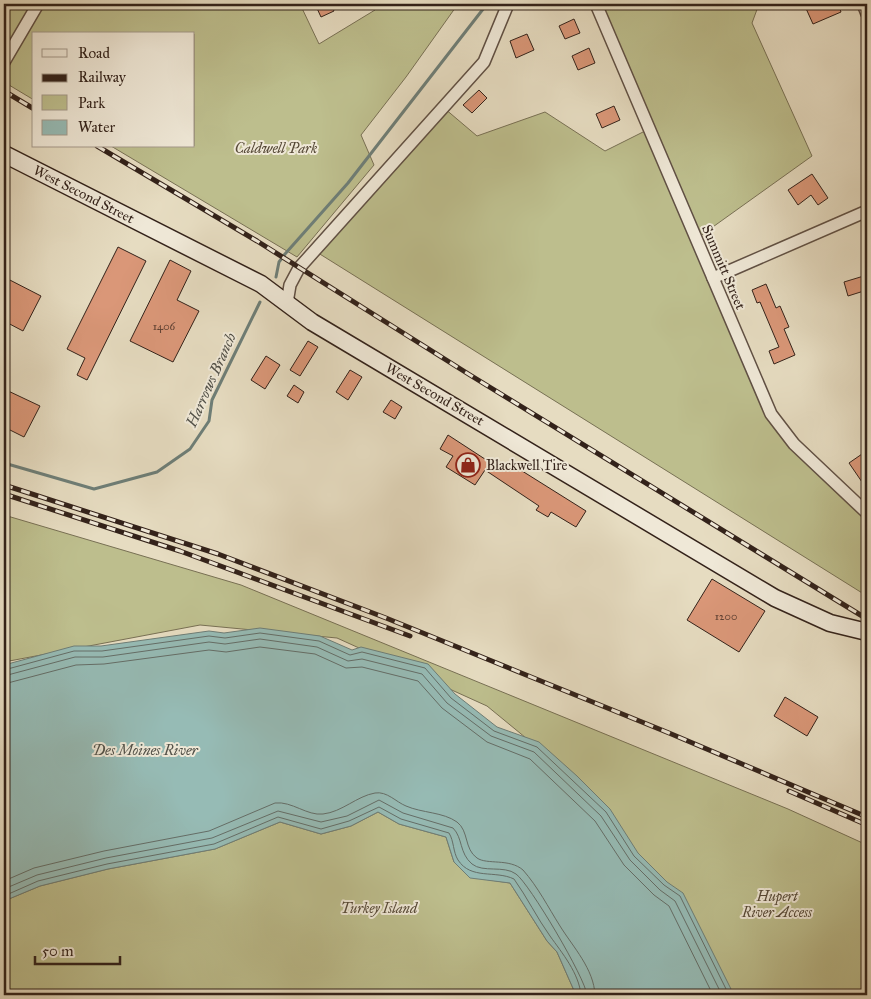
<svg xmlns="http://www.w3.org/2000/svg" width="871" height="999" viewBox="0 0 871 999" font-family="'IM FELL Great Primer',serif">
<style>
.green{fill:#bdbe8d;stroke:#787054}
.water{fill:#96bbb5;stroke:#6e7e77}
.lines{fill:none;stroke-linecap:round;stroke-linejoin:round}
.shore{stroke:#646e68;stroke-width:1}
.stream{stroke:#6e7e77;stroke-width:3}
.building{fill:#da9778;stroke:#33221a}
.street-casing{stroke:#605044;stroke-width:14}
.secondary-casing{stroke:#33221a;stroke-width:19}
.street{stroke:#efe8d7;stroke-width:11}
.secondary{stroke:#efe8d7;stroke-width:16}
.rail-casing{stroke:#33221a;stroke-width:5}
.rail{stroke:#efe8d7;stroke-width:3;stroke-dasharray:9;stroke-linecap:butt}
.labels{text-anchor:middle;stroke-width:4;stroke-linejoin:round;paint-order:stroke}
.number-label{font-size:11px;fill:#5d3f32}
.park-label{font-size:14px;font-style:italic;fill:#564937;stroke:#efe8d7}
.street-label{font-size:14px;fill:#33221a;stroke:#efe8d7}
.poi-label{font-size:14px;fill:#33221a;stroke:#efe8d7;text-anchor:start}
.water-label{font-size:15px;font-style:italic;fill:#515048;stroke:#efe8d7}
</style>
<rect width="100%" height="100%" fill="#e6dcc1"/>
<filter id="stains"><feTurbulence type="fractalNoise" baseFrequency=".004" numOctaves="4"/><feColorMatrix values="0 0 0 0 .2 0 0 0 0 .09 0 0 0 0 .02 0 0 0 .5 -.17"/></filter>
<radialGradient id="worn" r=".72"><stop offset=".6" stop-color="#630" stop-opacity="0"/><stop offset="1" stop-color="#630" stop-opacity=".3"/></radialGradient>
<!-- green -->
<g class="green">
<path d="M4,4h296l19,40 56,-34 -2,-6h85l-52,73 -45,58 13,30 -77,92 -186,-111h83v-112h-160v66l-30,-18z"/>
<path d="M596,4h163l-7,19 60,133 -116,83 75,175 96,99v83l-552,-345 129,-143 33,28 68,-24 60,39 44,-22z"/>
<path d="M4,515l237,70 547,224 79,36v150h-151l-151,-225 -78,-64 -150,-68 -137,-13 -196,37z"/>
<path d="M378,812l21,12 47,13 8,25 16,15 40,6 37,58 10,11 19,43h-572v-94l36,-15 68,-17 107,-20 65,-27 41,12 30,-8z"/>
</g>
<!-- water -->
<path class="water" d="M260,628l60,8 32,14 9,-3 67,17 27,30 42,33 42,15 38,34 33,33 28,44 29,29 16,11 51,102h-158l-19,-43 -10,-11 -37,-58 -40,-5 -16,-16 -8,-25 -47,-13 -21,-12 -27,14 -30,8 -41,-12 -65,27 -107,20 -68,17 -36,15v-236l70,-19h27l108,-15 15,2z"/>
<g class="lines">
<!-- shore -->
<g class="shore">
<path d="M4,670l70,-19h28l107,-15 16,2 35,-5 59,8 31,14 12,-3 63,16 26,30 43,33 43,16 69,65 28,44 30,29 16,11 49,99"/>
<path d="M4,676l71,-19h28l106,-15 16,2 35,-5 57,8 31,14 14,-2 60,15 25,29 44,33 43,16 67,64 29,44 30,30 15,11 47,94"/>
<path d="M4,684l72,-19 28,-1 105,-14 17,2 34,-5 55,7 31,14 16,-1 56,14 24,27 45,34 43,17 65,62 29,44 30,30 15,11 44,89"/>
<path d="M4,881l30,-13 70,-17 105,-20 66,-28c17,-2 32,13 48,11 19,-2 34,-18 52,-21 12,-2 21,9 31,13 16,7 37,6 51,16 12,9 7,27 20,36 10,7 32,0 46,12 15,17 25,37 37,56 13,21 34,43 35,69"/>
<path d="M4,889l33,-14 69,-17 106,-20 66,-27 43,11 26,-6 32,-16 24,13 50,15c10,10 6,25 19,36 11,9 32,1 44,10 13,9 70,105 71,121"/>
<path d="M4,896l34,-15 69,-17 107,-20 64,-27 43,12 28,-8 30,-14 22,12 48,14c5,8 4,19 9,27 13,20 37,10 56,19 13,18 23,39 36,57 12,17 29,37 31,59"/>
</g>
<!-- stream -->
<g class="stream">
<path d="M276,277l3,-15 6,-8 63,-71 139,-179"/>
<path d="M4,463l90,26 63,-17 33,-23 19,-28 3,-21 48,-98"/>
</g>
</g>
<!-- building -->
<g class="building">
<path d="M315,4h16l3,7 -13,6z"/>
<path d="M804,4h34l3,8 -28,12z"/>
<path d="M574,19l6,14 -15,6 -6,-13z"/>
<path d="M527,34l7,16 -18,8 -6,-17z"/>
<path d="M589,48l6,15 -17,7 -6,-14z"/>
<path d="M479,90l8,8 -15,15 -9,-8z"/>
<path d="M614,106l6,14 -18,8 -6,-14z"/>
<path d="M812,174l16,24 -10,7 -7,-10 -13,10 -10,-15z"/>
<path d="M118,247l28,14 -59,119 -10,-5 8,-17 -18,-9z"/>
<path d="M170,260l21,11 -14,29 22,11 -26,51 -43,-21z"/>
<path d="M867,275v15l-19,6 -4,-14z"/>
<path d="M4,277l37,19 -18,35 -19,-10z"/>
<path d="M766,284l10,24 4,-2 9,21 -5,2 11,26 -21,9 -5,-13 10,-4 -19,-45 -3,1 -5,-13z"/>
<path d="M308,341l10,6 -18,29 -10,-6z"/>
<path d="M266,356l14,9 -15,24 -14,-9z"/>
<path d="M350,370l12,7 -14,23 -12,-8z"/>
<path d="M294,385l10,7 -6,11 -11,-7z"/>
<path d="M4,389l36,17 -16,31 -20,-10z"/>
<path d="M391,400l11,7 -7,12 -12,-7z"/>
<path d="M448,435l43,28 2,-3 15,9 3,-5 75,47 -10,16 -25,-15 -3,5 -12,-7 3,-4 -54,-36 -10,15 -29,-18 7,-11 -13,-7z"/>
<path d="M862,454l5,9v16l-5,3 -13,-19z"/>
<path d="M712,579l53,32 -26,41 -52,-32z"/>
<path d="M785,697l33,20 -11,19 -33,-20z"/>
</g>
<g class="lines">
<!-- street casing -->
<g class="street-casing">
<g id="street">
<path d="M596,4l175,410 23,30 73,69"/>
<path d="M863,4l4,10"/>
<path d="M4,62l34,-58"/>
<path d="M713,278l154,-67"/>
<path d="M287,303l3,-18 9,-17 185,-206 24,-58"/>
</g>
</g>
<!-- secondary casing -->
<g class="secondary-casing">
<path id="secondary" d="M4,154l257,130 51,38 463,276 55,25 37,9"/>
</g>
<!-- street -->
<use href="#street" class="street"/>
<!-- secondary -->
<use href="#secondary" class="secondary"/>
<!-- rail casing -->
<g class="rail-casing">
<g id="rail">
<path d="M4,91l30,18"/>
<path d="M97,146l160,95 213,134 397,244"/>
<path d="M4,485l214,69 168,64 283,115 198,84"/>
<path d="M4,494l176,57 230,85"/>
<path d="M789,791l78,34"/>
</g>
</g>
<!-- rail -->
<use href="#rail" class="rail"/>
</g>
<!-- icons -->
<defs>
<g id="shop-ring" transform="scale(1.25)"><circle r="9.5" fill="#efe8d7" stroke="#8f2418" stroke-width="1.5"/><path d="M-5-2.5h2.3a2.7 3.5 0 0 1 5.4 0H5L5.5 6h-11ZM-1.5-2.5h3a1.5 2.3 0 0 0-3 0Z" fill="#8f2418"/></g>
</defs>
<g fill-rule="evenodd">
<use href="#shop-ring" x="468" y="465"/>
</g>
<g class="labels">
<!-- number labels -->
<g class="number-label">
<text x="164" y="330">1406</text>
<text x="726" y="620">1200</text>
</g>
<!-- park labels -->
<g class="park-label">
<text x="276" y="153">Caldwell Park</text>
<text x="777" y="901">Hupert<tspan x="777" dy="16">River Access</tspan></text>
<text x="379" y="913">Turkey Island</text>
</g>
<!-- street labels -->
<g class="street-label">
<text transform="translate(84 194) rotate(27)" y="5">West Second Street</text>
<text transform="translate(724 267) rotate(67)" y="5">Summitt Street</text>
<text transform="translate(435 394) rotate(30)" y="5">West Second Street</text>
</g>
<!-- poi labels -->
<g class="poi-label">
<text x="486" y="470">Blackwell Tire</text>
</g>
<!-- water labels -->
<g class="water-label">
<text transform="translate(211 380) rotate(-66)" y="5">Harrows Branch</text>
<text x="145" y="755">Des Moines River</text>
</g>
</g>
<!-- margin -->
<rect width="871" height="999" fill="none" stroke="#e6dcc1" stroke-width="20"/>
<rect x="5" y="5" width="861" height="989" fill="none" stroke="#33221a" stroke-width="2.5"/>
<rect x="10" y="10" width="851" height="979" fill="none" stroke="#33221a"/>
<!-- legend -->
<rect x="32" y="32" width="162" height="115" fill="#efe8d7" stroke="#a4998b"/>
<rect x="42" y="49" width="25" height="8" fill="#efe8d7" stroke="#a4998b"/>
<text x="78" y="58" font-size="15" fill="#33221a">Road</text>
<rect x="42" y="74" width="25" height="8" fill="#33221a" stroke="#a4998b"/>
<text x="78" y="82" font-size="15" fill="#33221a">Railway</text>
<rect x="42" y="95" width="25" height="15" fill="#bdbe8d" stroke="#a4998b"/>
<text x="78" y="108" font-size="15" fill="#33221a">Park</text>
<rect x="42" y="120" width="25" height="15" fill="#96bbb5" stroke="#a4998b"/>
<text x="78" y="132" font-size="15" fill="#33221a">Water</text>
<!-- scale -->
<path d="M35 956v8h85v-8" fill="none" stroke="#33221a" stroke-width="2.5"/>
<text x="42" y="956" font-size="15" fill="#33221a" stroke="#efe8d7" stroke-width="4" paint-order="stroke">50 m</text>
<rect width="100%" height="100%" filter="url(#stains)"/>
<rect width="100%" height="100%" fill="url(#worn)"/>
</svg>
